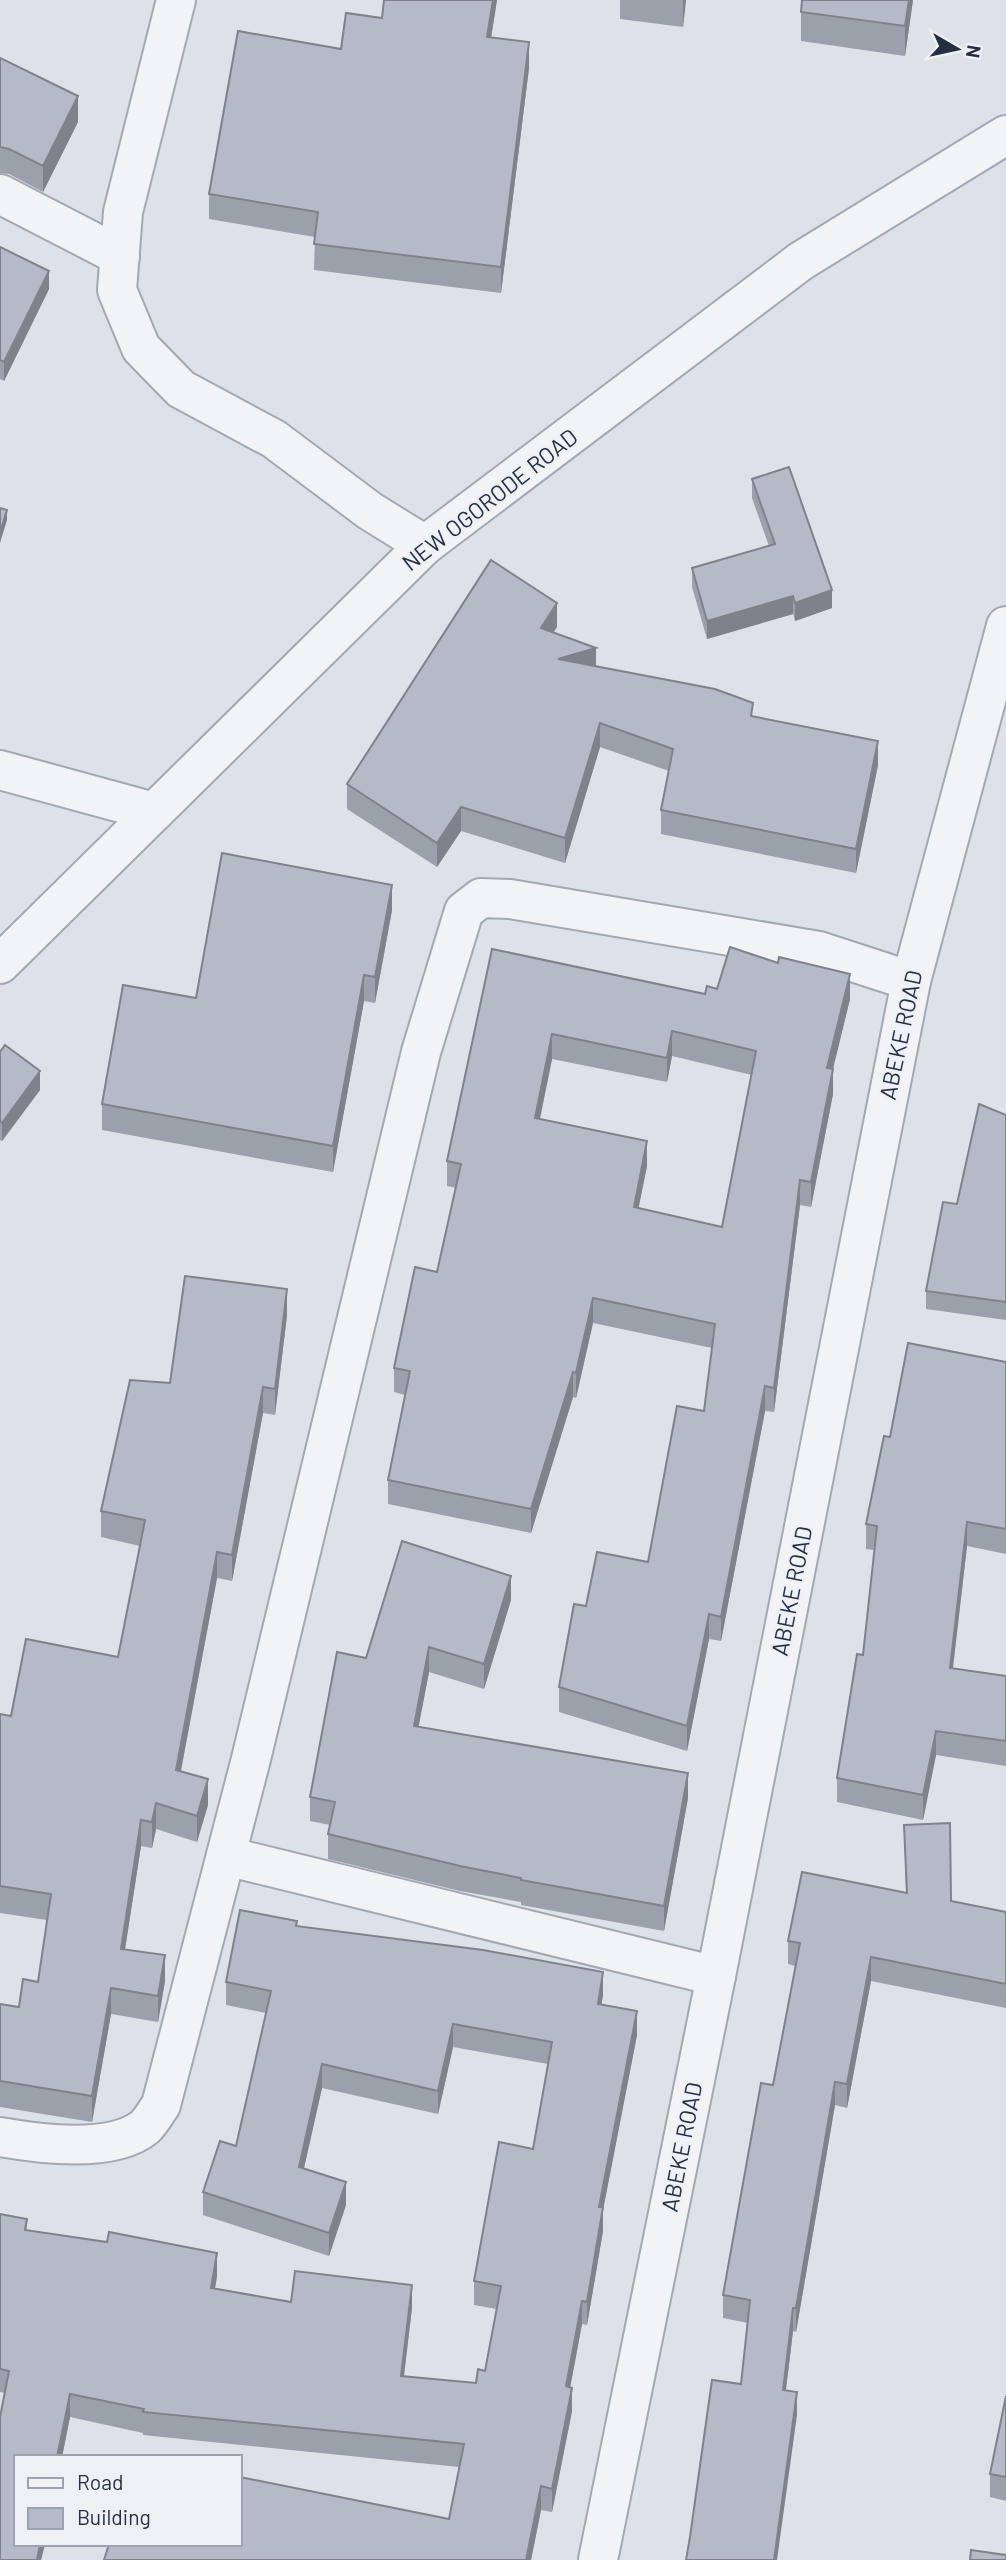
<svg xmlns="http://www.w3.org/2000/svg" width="1006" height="2560" viewBox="0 0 1006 2560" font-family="Barlow,sans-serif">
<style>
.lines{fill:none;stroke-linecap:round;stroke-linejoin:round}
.minor-casing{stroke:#a2a9b3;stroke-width:42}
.minor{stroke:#f1f3f7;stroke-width:38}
.wall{fill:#9ba1aa;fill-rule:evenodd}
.shaded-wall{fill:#7e838b}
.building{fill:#b4bbc6;stroke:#7e838b;stroke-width:2;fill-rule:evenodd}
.labels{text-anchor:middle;stroke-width:5;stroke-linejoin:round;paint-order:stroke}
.street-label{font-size:23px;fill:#252f41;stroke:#edf1f6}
</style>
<rect width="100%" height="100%" fill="#dde2e9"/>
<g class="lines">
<!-- minor casing -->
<g class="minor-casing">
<g id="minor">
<path d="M176,0l-53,212 -6,78 24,58 40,41 93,50 96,72 55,34"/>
<path d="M0,194l120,62"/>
<path d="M0,770l154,42"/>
<path d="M0,964l425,-419 376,-284 205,-126"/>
<path d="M226,1856l490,120"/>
<path d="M0,2137c39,7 112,17 145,-10 6,-6 11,-15 16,-22l90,-346 170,-707 43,-141 17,-13 29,1 309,52 92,30"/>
<path d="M598,2560l118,-584 195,-995 95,-355"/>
</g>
</g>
<!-- minor -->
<use href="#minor" class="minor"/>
</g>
<!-- wall -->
<g class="wall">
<path d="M497,0l-6,38 38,30 -28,225 -187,-23 1,-33 -106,-18v-25l173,-176z"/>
<path d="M620,0h66l-3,27 -63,-8z"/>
<path d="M913,0l-8,56 -104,-15v-29z"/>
<path d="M0,58l78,64 -35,70 -34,-18 -9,-1z"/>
<path d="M0,247l49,42 -45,92 -4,-2z"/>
<path d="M752,479l80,129 -37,13 -2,-7 -86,25 -15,-52v-19l77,-22 -17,-48z"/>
<path d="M557,627l-4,6 43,33 157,50 125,49 -22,108 -195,-39v-24l8,-39 -69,-24 -35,116 -104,-32 -24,36 -90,-58v-25z"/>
<path d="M392,910l-17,93 -11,-2 -31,171 -231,-42v-26l94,-106z"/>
<path d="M492,949l213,45 12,-5 133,10 -17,70v25l-22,113 -11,-2 -26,207 -9,-1 -44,230 -12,-2 -22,112 -128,-39v-25l27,-81 62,-44 56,-151 8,-63 -119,-25 -17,75 -3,-1 -42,136 -143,-29v-24l17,-85 -11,-3v-24l43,-96 19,-84 -9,-2v-25zM672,1056l80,19 -30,152 -84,-19 9,-42 -107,-47 12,-60 115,23z"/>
<path d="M0,1052l40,38 -38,51 -2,-1z"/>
<path d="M1006,1115v205l-80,-11v-18l31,-87z"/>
<path d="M287,1315l-12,100 -12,-2 -31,168 -15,-3 -36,193 27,34 -11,37 -41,-13 -4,19 -11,-2 -16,103 40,32 -7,41 -47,-8 -19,108 -92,-15v-103l19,3 19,-25 9,-62 -47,-7v-199l11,2 107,-59 22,-111 -39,-9v-26l69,-128z"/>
<path d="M1006,1362v192l-39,-8 -14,122 53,8v90l-70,-11 -13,65 -86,-18v-24l26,-123 11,-105 -8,-1v-25l24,-87z"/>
<path d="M511,1600l-27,89 -55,-17 -11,55 270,71 -24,133 -143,-26v-3l-61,-11 -132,-32v-25l2,-9 -20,-4v-24l56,-139z"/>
<path d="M904,1825l47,76 55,11v96l-135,-27 -24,127 -12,-3 -39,227 -3,-1 -7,59 11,25 -56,-31 7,-61 -25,-5v-23l50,-210 22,-119 -7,-2v-23l118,-49z"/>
<path d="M240,1910l57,11v5l186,24 120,22v23l-2,9 36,7v24l-34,175v21l-16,94 -5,-1 -12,63 2,1v23l-20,101 -11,-2 -10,50h-427l5,-16h131v-67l209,42 10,-52 -316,-32v-2l-73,-16 -8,40h-46v87h29l-4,16h-41v-143l5,-24 -5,-1v-178l27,5v11l80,12 2,-10 108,21v23l-2,12 76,14 4,-31 117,14v23l-8,68 72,7 2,-14 7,2 12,-62 -23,-4v-24l25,-139 34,7 15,-85 -95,-17 -15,67 -116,-26 -18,80 42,14v23l-17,51 -126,-41v-23l17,-51 16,5 30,-133 -40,-8v-23z"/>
<path d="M1006,2396v105l-16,-4v-23z"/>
</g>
<!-- shaded-wall -->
<g class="shaded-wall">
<path d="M493,0h4l-10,63v-26z"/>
<path d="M683,0h3l-3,27z"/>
<path d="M909,0h4l-8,56v-30z"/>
<path d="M529,42v26l-28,225v-26z"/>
<path d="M78,96v26l-35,70v-26z"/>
<path d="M49,271v18l-45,92v-19z"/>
<path d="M7,510v10l-7,23v-10z"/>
<path d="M832,590v18l-37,13v-18z"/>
<path d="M793,596v18l-86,25v-18z"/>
<path d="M557,603v24l-16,25v-24z"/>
<path d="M596,648v24l-38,-13z"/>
<path d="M600,723v24l-35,116v-25z"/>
<path d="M878,741v24l-22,108v-24z"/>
<path d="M461,807v24l-24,36v-24z"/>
<path d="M392,885v25l-17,93v-26z"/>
<path d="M850,974v25l-23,94v-25z"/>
<path d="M364,975v26l-31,171v-26z"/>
<path d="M672,1031v25l-5,26v-24z"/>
<path d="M552,1034v25l-17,83v-24z"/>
<path d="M833,1069v25l-22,113v-25z"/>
<path d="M40,1071v19l-38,51v-18z"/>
<path d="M647,1141v25l-13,65v-24z"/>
<path d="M800,1180v25l-26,207v-24z"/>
<path d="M287,1289v26l-12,100v-26z"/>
<path d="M593,1298v25l-17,75v-25z"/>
<path d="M573,1372v25l-42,136v-24z"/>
<path d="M765,1386v25l-44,230v-24z"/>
<path d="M263,1387v26l-31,168v-26z"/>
<path d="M967,1522v24l-17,146v-24z"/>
<path d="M217,1552v26l-41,218v-26z"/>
<path d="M511,1576v24l-27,89v-25z"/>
<path d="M709,1614v25l-22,112v-25z"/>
<path d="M429,1647v25l-15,79v-25z"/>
<path d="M936,1731v24l-13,65v-25z"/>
<path d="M688,1773v25l-24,133v-25z"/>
<path d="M208,1779v26l-11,37v-26z"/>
<path d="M156,1803v26l-4,19v-26z"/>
<path d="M141,1820v26l-20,129v-26z"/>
<path d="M165,1955v26l-7,41v-26z"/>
<path d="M871,1957v24l-24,127v-24z"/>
<path d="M603,1972v23l-5,32v-23z"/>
<path d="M111,1988v26l-19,108v-26z"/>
<path d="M637,2011v24l-34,175v21l-16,94v-23l12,-95z"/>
<path d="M453,2024v23l-15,67v-23z"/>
<path d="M322,2064v24l-23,102v-23z"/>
<path d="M835,2082v23l-39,227v-24z"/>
<path d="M346,2182v23l-17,51v-23z"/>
<path d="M217,2253v23l-6,35v-23z"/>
<path d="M412,2285v23l-11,91v-23z"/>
<path d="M582,2301v23l-16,86v-24z"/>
<path d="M793,2308v23l-10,82v-23z"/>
<path d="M572,2388v23l-20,101v-23z"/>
<path d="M797,2392v23l-20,145h-3z"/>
<path d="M70,2394v23l-8,40h-5z"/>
<path d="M541,2486v24l-10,50h-5z"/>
<path d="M40,2544h5l-4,16h-4z"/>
</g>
<!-- building -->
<g class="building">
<path d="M384,0h109l-6,37 42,5 -28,225 -187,-23 4,-32 -109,-18 29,-163 103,18 5,-36 36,5z"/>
<path d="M802,0h107l-4,26 -104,-14z"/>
<path d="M0,58l78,38 -35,70 -34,-17 -9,-2z"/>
<path d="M0,247l49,24 -45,91 -4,-2z"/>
<path d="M789,467l43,123 -37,13 -2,-7 -86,25 -15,-53 83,-24 -23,-65z"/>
<path d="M0,508l7,2 -7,23z"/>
<path d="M491,560l66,43 -16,25 55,20 -38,11 157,30 38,14 -2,13 127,25 -22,108 -195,-39 12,-61 -73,-26 -35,115 -104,-31 -24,36 -90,-59z"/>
<path d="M222,853l170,32 -17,92 -11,-2 -31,171 -231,-42 21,-119 73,13z"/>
<path d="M730,947l48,16 1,-6 71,17 -23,94 6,1 -22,113 -11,-2 -26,208 -9,-2 -44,231 -12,-3 -22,112 -128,-39 15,-83 12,2 11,-54 51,10 29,-156 27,5 11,-87 -122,-26 -17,75 -3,-1 -42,137 -143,-29 22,-109 -16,-3 21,-101 22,5 24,-108 -14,-3 45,-212 213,45 2,-8 10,3zM672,1031l84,20 -34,176 -88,-20 13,-66 -112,-23 17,-84 115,24z"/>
<path d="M5,1045l35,26 -38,52 -2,-2v-69z"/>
<path d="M979,1104l27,11v187l-80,-11 17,-89 14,2z"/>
<path d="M185,1276l102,13 -12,100 -12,-2 -31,168 -15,-3 -41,218 32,9 -11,37 -41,-13 -4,19 -11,-2 -20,129 44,6 -7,41 -47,-8 -19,108 -92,-15v-77l19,3 4,-28 15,3 13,-88 -51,-8v-172l11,2 15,-77 92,18 27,-137 -44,-9 29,-131 40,3z"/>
<path d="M908,1343l98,19v167l-39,-7 -17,146 56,8v65l-70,-10 -13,64 -86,-17 20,-124 6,1 14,-129 -11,-2 18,-88 6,1z"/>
<path d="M402,1541l109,35 -27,88 -55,-17 -15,79 274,47 -24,133 -143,-26v-2l-61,-12 -132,-32 7,-32 -25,-5 27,-145 29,6z"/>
<path d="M950,1823l1,78 55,11v72l-135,-27 -24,127 -12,-2 -39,226h-3l-10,82 14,2 -23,168h-88l4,-23 22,-157 29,4 9,-84 -27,-5 38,-212 12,2 27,-142 -12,-2 14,-69 105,21 -3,-68z"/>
<path d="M240,1910l57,11 -1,5 187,24 120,22 -5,32 39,7 -38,196h4l-16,95 -5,-1 -16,85 6,2 -20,101 -11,-3 -15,74h-422l5,-16h131v-67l209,42 15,-75 -321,-32 1,-3 -74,-15 -13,63h-41v87h24l-3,16h-37v-143l9,-46 -9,-2v-155l27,5 -2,11 82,12 2,-10 108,21 -6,35 80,14 4,-31 117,14 -11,91 75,7 2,-14 7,2 16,-85 -27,-5 25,-139 34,7 19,-107 -99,-18 -15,67 -116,-27 -23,103 47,15 -17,51 -126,-41 17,-51 16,5 35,-155 -45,-9z"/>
<path d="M1006,2396v81l-16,-3z"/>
<path d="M971,2550l35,5v5h-36z"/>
</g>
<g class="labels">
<!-- street labels -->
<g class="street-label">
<text transform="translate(490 500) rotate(-38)" y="8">NEW OGORODE ROAD</text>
<text transform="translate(901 1035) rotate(-78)" y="8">ABEKE ROAD</text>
<text transform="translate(792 1591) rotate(-79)" y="8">ABEKE ROAD</text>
<text transform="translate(682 2147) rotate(-79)" y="8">ABEKE ROAD</text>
</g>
</g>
<!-- legend -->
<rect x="14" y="2455" width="228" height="91" fill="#edf1f6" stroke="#9da3ae" stroke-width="2"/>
<rect x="28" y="2478" width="35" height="10" fill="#f1f3f7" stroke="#9da3ae" stroke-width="2"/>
<text x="77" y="2490" font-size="21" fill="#252f41">Road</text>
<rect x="28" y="2508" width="35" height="21" fill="#b4bbc6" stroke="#9da3ae" stroke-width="2"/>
<text x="77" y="2525" font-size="21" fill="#252f41">Building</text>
<!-- north arrow -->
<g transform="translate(957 49) rotate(99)" stroke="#edf1f6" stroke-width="5" paint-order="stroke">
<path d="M0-5L12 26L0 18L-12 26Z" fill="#252f41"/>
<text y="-10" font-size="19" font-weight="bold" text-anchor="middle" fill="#252f41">N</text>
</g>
</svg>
